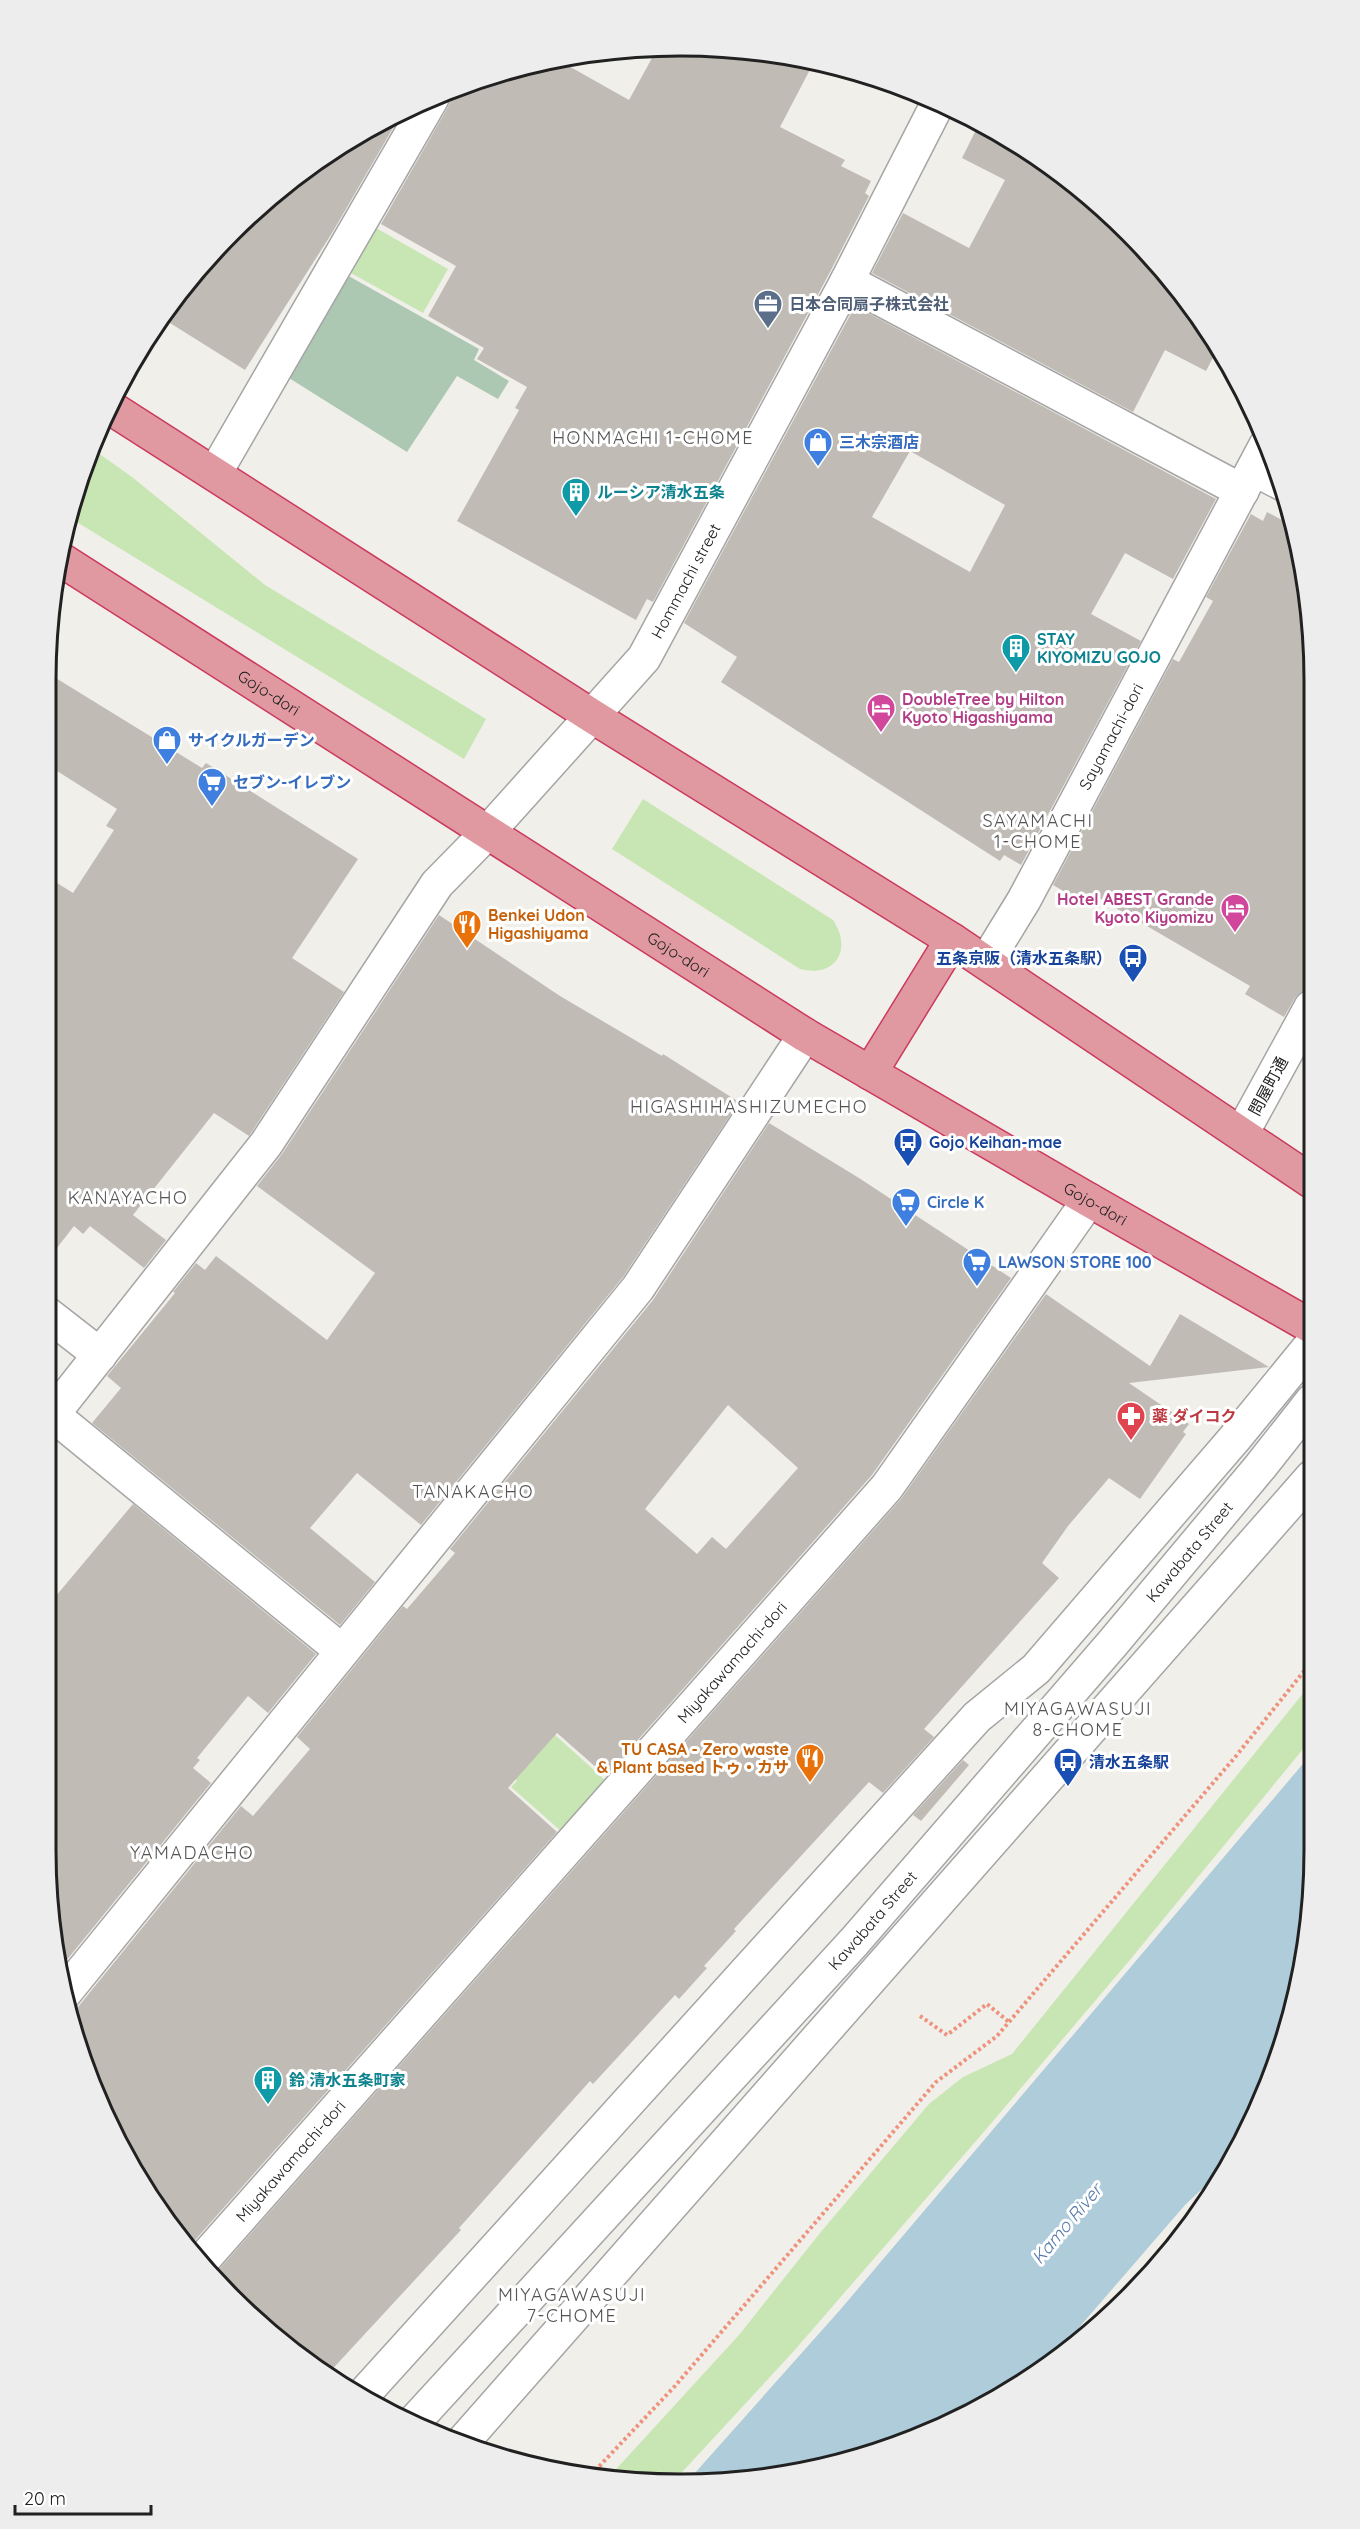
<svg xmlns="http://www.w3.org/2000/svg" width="1360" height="2529" viewBox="0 0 1360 2529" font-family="Quicksand,'Noto Sans JP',sans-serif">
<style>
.grass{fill:#c8e5b4}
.cemetery{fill:#acc7b2}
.water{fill:#aeccda}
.building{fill:#c1bbb6;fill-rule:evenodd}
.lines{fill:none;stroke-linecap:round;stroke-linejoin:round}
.minor-casing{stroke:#a5a5a5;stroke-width:36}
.highway-casing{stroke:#cc395f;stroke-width:36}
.path{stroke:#ee927d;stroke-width:4;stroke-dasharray:3 3;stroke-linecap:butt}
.minor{stroke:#fff;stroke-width:33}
.highway{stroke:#e099a0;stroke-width:33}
.labels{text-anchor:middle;stroke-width:6;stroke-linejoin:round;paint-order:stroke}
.service-label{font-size:16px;font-weight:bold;fill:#4e5e75;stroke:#fff;text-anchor:start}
.shop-label{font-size:16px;font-weight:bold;fill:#366cbe;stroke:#fff;text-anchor:start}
.culture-label{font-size:16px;font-weight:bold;fill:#0d838f;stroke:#fff;text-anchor:start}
.street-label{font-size:16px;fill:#212121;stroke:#fff}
.hotel-label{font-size:16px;font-weight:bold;fill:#b23c85;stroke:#fff;text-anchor:start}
.food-label{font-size:16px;font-weight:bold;fill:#c56008;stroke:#fff;text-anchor:start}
.transit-label{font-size:16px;font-weight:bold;fill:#164399;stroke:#fff;text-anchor:start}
.health-label{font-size:16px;font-weight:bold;fill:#be3a42;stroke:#fff;text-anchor:start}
.neighbourhood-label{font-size:18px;letter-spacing:1.5px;fill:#545454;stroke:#fff}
.water-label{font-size:18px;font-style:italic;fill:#5578a9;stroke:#fff}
.rim{fill:none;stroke:#212121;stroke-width:3}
</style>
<rect width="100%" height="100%" fill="#f1efe9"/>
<!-- grass -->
<g class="grass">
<path d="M376,228l72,41 -25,44 -72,-40z"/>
<path d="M94,450l38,27 133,108 221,134 -22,40 -397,-243z"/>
<path d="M643,799l190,121c20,30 2,58 -33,49l-188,-120z"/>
<path d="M1313,1681v56l-184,224 -147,173 -189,218 -121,131h-34l-30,-5 131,-143 81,-102 109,-129 34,-27 49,-23z"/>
<path d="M542,1723l64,58 -45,50 -50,-44 6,-6 -15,-14z"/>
<path d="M1219,2183l-35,53 -85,90 -30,23z"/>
</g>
<!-- cemetery -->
<path class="cemetery" d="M345,274l134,75 -5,11 35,21 -11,18 -41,-23 -50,76 -118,-74z"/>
<!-- water -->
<path class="water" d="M1313,1752l1,138 -21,124 -60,146 -48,45 -141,163 -12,9c-36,19 -71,43 -109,59 -68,29 -164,47 -237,47l154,-173z"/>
<!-- building -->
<g class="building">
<path d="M658,47l105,3 51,12 -34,65 65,33 -4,6 30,15 -6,12 4,3 -39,76 -177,330 -6,-3 -11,21 -179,-99 62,-111 -4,-2 12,-21 -50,-28 7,-11 -56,-32 28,-50 -75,-42 67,-117 3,-8 -2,-7 66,-25 43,-7 71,40z"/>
<path d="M404,109l-72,124 -87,137 -83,-52 40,-56 91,-86z"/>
<path d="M980,122l17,8 102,73 109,124 10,21 -12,23 -41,-21 -32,62 -261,-139 31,-60 66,35 36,-68 -43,-22z"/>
<path d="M855,306l361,193 -43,80 -48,-26 -34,61 50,27 -120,224 -17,-10 -4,6 -279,-179 16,-25 -53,-34zM910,451l95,54 -35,67 -98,-55z"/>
<path d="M1267,512l26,14 17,71 1,391 -9,3 -7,7 -11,19 -39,-23 5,-8 -153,-89 -6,10 -38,-22 120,-226 6,3 34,-61 -7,-4 45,-83 12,7z"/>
<path d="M46,672l156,96 4,-5 152,96 -66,99 52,34 -95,144 -35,-23 -81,102 33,25 -22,28 -54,-42 -7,8 -9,-8 -28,36v-386l27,17 41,-63 -8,-4 11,-17 -71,-45z"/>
<path d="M439,915l121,81 102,60 1,-2 76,48 -116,175 -202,248 -64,-52 -47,55 65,54 -35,43 -248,-202 29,-35 -14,-12 68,-83 -2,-1 23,-29 9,7 11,-14 111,84 48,-67 -118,-87 25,-32z"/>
<path d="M769,1123l90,55 152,100 -139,197 -266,301 -49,-43 -49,55 49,44 -369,416 -12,-12 -46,-70 -51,-113 -11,-40 10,-6 163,-201 12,10 57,-67 -13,-12 106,-131 4,3 48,-56 -5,-4 203,-249zM728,1405l70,63 -72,81 -14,-12 -15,17 -52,-45z"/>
<path d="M1046,1294l104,72 30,-52 89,53 -140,16 60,41 -6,8 3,2 -46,65 -31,-21 -41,48 -26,37 17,15 -135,151 10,8 -51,56 -14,-11 -135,147 2,2 -32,35 3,2 -28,31 -4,-4 -82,89 -3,-3 -131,147 2,2 -135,146 -65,-50 -47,-51 687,-776z"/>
<path d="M133,1504l183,150 -48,59 -20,-17 -51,62 3,2 -7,8 18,15 -154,189 -12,-123v-240z"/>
<path d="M963,1760l6,5 -48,56 -8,-6z"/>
</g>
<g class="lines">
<!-- minor casing -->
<g class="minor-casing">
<g id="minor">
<path d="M847,281l395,210"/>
<path d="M1254,469l29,15"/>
<path d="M215,473l217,-375"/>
<path id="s1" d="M986,962l38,-62 242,-455"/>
<path d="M1242,1133l69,-126"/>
<path d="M46,1313l54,42"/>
<path d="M53,1415l289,236"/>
<path id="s2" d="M45,1424l221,-280 171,-260 50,-51 157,-175 203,-377 91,-178"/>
<path d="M63,1995l575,-707 167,-253"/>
<path id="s3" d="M201,2262l686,-775 202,-287"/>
<path d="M362,2396l615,-679 59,-48 199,-231 77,-94"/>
<path id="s4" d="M413,2423l441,-481 258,-298 148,-177 52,-66"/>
<path d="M461,2444l851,-967"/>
</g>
</g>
<!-- highway casing -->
<g class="highway-casing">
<g id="highway">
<path d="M111,408l481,308 360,224 359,241"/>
<path id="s5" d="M60,559l745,476 284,165 223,127"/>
<path d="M870,1073l82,-133"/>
</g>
</g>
<!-- path -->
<g class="path">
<path d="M920,2016l27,19 40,-31 22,18"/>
<path d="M591,2475l84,-89 261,-304 61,-46 239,-280 77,-96"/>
</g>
<!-- minor -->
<use href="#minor" class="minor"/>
<!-- highway -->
<use href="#highway" class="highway"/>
</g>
<!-- icons -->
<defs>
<g id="office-pin" transform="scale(1.5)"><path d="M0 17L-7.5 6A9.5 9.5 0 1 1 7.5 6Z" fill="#5c6f8a" stroke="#fff"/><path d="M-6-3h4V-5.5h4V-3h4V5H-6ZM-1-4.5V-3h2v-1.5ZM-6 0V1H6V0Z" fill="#fff"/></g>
<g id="shop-pin" transform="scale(1.5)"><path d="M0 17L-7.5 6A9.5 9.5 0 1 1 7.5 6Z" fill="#3f7fe0" stroke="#fff"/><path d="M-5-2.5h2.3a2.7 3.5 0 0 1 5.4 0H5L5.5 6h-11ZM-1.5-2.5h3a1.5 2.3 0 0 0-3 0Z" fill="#fff"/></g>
<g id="building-pin" transform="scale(1.5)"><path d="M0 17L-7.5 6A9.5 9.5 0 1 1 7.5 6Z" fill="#0f9aa8" stroke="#fff"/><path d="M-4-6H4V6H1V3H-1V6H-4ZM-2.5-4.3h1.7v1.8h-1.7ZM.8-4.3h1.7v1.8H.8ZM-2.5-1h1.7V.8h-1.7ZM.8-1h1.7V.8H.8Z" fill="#fff"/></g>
<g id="hotel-pin" transform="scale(1.5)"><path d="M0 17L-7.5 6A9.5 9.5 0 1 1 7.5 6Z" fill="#d1479c" stroke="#fff"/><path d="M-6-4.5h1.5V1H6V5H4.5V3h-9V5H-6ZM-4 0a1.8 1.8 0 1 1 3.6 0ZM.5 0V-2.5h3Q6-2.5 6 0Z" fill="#fff"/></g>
<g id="supermarket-pin" transform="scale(1.5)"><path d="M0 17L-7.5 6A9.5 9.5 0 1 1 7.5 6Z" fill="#3f7fe0" stroke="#fff"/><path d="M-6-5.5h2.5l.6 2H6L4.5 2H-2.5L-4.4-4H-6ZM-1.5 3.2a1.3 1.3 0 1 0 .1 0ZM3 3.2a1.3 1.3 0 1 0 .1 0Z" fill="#fff"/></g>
<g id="restaurant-pin" transform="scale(1.5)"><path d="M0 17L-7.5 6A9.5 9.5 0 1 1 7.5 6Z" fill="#e8710a" stroke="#fff"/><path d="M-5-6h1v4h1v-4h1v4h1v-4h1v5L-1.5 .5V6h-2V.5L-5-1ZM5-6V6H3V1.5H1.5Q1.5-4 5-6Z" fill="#fff"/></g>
<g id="bus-pin" transform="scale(1.5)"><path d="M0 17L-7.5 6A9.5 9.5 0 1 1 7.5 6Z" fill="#1a4fb4" stroke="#fff"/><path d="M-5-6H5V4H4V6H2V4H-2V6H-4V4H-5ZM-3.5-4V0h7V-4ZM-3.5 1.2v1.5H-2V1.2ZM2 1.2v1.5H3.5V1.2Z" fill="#fff"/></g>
<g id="pharmacy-pin" transform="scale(1.5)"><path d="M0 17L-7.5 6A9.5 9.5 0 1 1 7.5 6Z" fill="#e0444e" stroke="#fff"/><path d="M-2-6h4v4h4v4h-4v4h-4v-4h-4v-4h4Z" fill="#fff"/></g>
</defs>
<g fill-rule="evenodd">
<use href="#office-pin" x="768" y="304"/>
<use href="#shop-pin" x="818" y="442"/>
<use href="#building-pin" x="576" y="492"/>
<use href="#building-pin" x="1016" y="648"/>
<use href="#hotel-pin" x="881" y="708"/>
<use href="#shop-pin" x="167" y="740"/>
<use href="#supermarket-pin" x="212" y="782"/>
<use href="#hotel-pin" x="1235" y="908"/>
<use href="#restaurant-pin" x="467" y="924"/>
<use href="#bus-pin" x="1133" y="958"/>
<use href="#bus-pin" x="908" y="1142"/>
<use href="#supermarket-pin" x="906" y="1202"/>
<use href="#supermarket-pin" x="977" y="1262"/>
<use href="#pharmacy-pin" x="1131" y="1416"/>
<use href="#restaurant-pin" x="810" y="1758"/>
<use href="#bus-pin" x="1068" y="1762"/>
<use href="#building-pin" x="268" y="2080"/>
</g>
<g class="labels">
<!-- service labels -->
<g class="service-label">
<text x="789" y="310">日本合同扇子株式会社</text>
</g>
<!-- shop labels -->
<g class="shop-label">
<text x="839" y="448">三木宗酒店</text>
<text x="188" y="746">サイクルガーデン</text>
<text x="233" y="788">セブン-イレブン</text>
<text x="927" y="1208">Circle K</text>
<text x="998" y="1268">LAWSON STORE 100</text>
</g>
<!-- culture labels -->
<g class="culture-label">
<text x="597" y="498">ルーシア清水五条</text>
<text x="1037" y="645">STAY<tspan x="1037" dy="18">KIYOMIZU GOJO</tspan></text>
<text x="289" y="2086">鈴 清水五条町家</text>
</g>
<!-- street labels -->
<g class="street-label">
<text dy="6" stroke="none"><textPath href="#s2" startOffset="1062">Hommachi street</textPath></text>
<text dy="6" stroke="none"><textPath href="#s5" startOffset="248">Gojo-dori</textPath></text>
<text dy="6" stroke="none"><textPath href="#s1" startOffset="258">Sayamachi-dori</textPath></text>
<text dy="6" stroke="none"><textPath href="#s5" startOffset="734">Gojo-dori</textPath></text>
<text transform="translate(1268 1086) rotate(-62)" y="6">問屋町通</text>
<text dy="6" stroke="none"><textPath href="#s5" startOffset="1220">Gojo-dori</textPath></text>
<text dy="6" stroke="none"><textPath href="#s4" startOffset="1167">Kawabata Street</textPath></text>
<text dy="6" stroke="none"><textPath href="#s3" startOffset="801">Miyakawamachi-dori</textPath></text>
<text dy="6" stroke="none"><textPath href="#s4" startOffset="681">Kawabata Street</textPath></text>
<text dy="6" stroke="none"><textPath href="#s3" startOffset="135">Miyakawamachi-dori</textPath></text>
</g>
<!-- hotel labels -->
<g class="hotel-label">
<text x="902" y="705">DoubleTree by Hilton<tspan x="902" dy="18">Kyoto Higashiyama</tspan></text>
<text x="1214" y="905" text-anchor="end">Hotel ABEST Grande<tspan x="1214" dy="18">Kyoto Kiyomizu</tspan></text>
</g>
<!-- food labels -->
<g class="food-label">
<text x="488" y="921">Benkei Udon<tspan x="488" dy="18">Higashiyama</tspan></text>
<text x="789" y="1755" text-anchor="end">TU CASA - Zero waste<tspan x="789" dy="18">&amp; Plant based トゥ・カサ</tspan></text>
</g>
<!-- transit labels -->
<g class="transit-label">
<text x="1112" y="964" text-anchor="end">五条京阪（清水五条駅）</text>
<text x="929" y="1148">Gojo Keihan-mae</text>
<text x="1089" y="1768">清水五条駅</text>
</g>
<!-- health labels -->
<g class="health-label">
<text x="1152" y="1422">薬 ダイコク</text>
</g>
<!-- neighbourhood labels -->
<g class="neighbourhood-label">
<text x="653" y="444">HONMACHI 1-CHOME</text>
<text x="1038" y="827">SAYAMACHI<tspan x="1038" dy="21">1-CHOME</tspan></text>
<text x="749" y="1113">HIGASHIHASHIZUMECHO</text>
<text x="128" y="1204">KANAYACHO</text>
<text x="473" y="1498">TANAKACHO</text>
<text x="1078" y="1715">MIYAGAWASUJI<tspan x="1078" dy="21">8-CHOME</tspan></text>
<text x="192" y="1859">YAMADACHO</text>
<text x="572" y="2301">MIYAGAWASUJI<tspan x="572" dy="21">7-CHOME</tspan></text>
</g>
<!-- water labels -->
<g class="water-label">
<text transform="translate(1067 2224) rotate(-50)" y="6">Kamo River</text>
</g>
</g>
<!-- crop -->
<path d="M0 0H1360V2529H0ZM680 56H680A624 624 0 0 1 1304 680V1850A624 624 0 0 1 680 2474H680A624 624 0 0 1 56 1850V680A624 624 0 0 1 680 56Z" fill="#ededed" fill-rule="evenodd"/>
<path class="rim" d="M680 56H680A624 624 0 0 1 1304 680V1850A624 624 0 0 1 680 2474H680A624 624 0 0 1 56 1850V680A624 624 0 0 1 680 56Z"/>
<!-- scale -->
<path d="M15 2505v9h136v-9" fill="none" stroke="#212121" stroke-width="3"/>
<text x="24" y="2505" font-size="18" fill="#212121" stroke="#ffffff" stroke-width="4.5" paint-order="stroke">20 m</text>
</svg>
